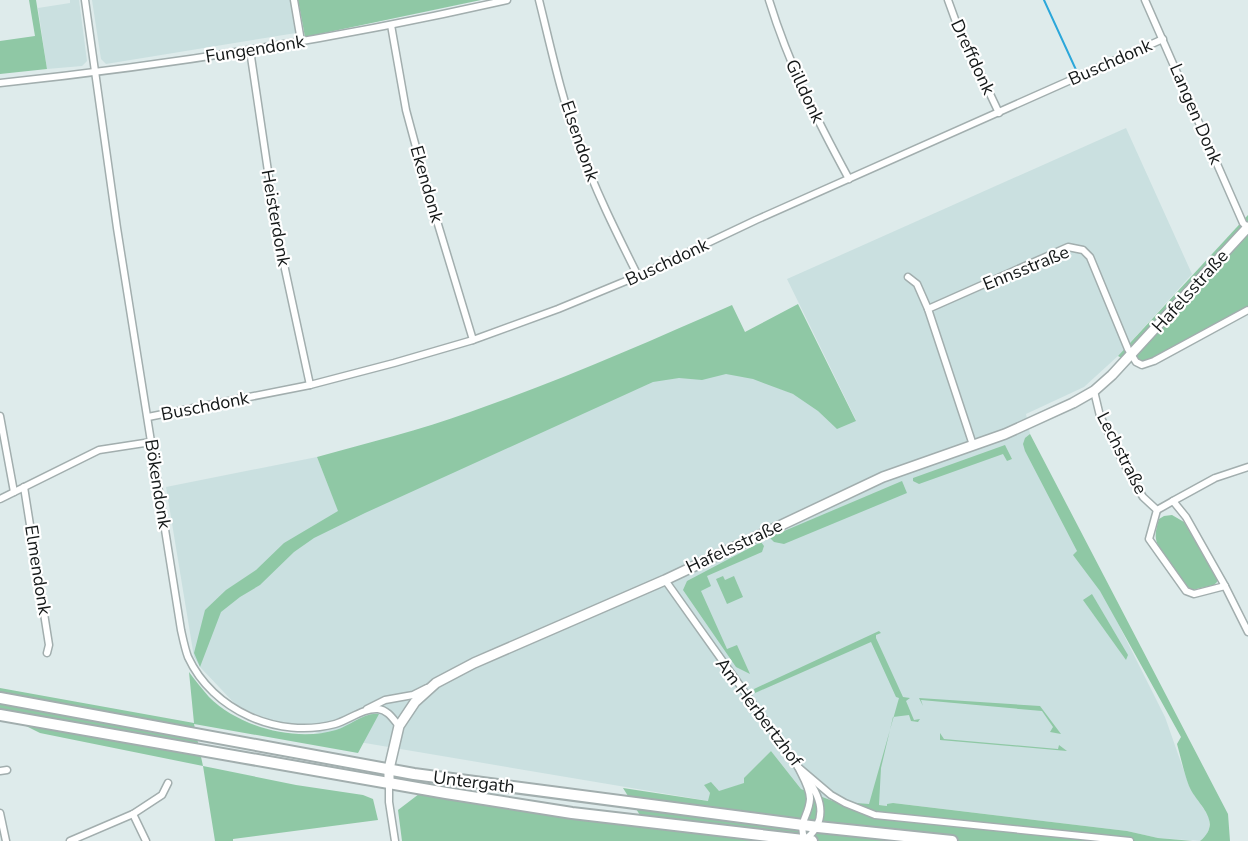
<svg xmlns="http://www.w3.org/2000/svg" width="1248" height="841" viewBox="0 0 1248 841" font-family="'Nunito Sans',sans-serif">
<style>
.built{fill:#cae0e0}
.green{fill:#8fc8a5}
.lines{fill:none;stroke-linecap:round;stroke-linejoin:round}
.stream{stroke:#2ba7da;stroke-width:2}
.minor-casing{stroke:#a2aeae;stroke-width:9}
.secondary-casing{stroke:#a2aeae;stroke-width:12}
.primary-casing{stroke:#a2aeae;stroke-width:14}
.minor{stroke:#fff;stroke-width:6}
.secondary{stroke:#fff;stroke-width:9}
.primary{stroke:#fff;stroke-width:10}
.labels{text-anchor:middle;stroke-width:4.5;stroke-linejoin:round;paint-order:stroke}
.street-label{font-size:18px;fill:#141818;stroke:#fff}
</style>
<rect width="100%" height="100%" fill="#deebeb"/>
<!-- built -->
<g class="built">
<path d="M70,0h9l8,61 -5,5 -35,3 -9,-61 32,-5z"/>
<path d="M92,0h198l6,33 -190,31 -5,-5z"/>
<path d="M1126,128l66,146 -74,82 -34,31 -58,27 4,20 -4,6 139,277 25,71 19,29v12l-3,7 -6,5 -42,-3 -31,-7 -234,-28 -6,3 -54,-5 -32,-12 -30,-38 -26,32 -26,9 -14,-6 5,7 -1,8 -362,-61 -69,-17 -40,-16 -38,-40 -6,-10 -28,-170 151,-30 21,53 256,-115 119,-34 143,59 -69,-141z"/>
</g>
<!-- green -->
<g class="green">
<path d="M29,0h7l11,69 -47,5v-33l35,-5z"/>
<path d="M298,0h183l-176,37z"/>
<path d="M1248,215v98l-49,28 -58,27 -23,-12z"/>
<path d="M798,304l58,117 -19,8 -19,-18 -25,-17 -40,-15 -27,-5 -24,6 -23,-2 -26,4 -288,131 -51,25 -20,14 -34,33 -20,12 -19,15 -21,55 -6,-14 11,-43 21,-20 30,-20 28,-27 54,-32 -21,-54c51,-14 103,-27 153,-45 89,-31 176,-69 262,-107l13,27z"/>
<path d="M1030,434l198,380 2,27h-30c24,-20 -3,-36 -11,-55 -5,-13 -8,-28 -12,-42l4,-7 -81,-146 -27,-36 4,-4 -52,-100 -2,-7 2,-6z"/>
<path d="M1005,445l7,14 -5,2 -4,-7 -84,30 -6,-3v-3z"/>
<path d="M902,481l5,12 -123,51 -10,-2 -3,-3 -1,-2z"/>
<path d="M1172,515l12,7 33,55v5l-3,3 -22,5c-11,-7 -34,-38 -36,-51 -1,-7 1,-13 3,-20l5,-3z"/>
<path d="M761,542l3,4 -2,6 -55,24 4,10 -10,5 26,58 10,-4 13,29 -14,-7 -53,-77 4,-9z"/>
<path d="M723,576l2,4 9,-4 9,21 -16,7 -11,-25z"/>
<path d="M1092,594l36,61 -2,5 -43,-60z"/>
<path d="M879,631l2,2 -5,2v3l27,59 7,1 -4,3 8,19 6,-1 -2,3 -7,-1 -2,-6 -16,2 -12,51 -2,37 8,1v-2l6,-1 234,28 31,7 35,3h-791l-4,-31 21,-16 229,34 -25,-40 85,13 2,-8 -6,-8 7,-3 8,9 25,-8v-5l27,-27 30,38 32,12 36,3 30,-106 -3,-1 -25,-55 -116,51 -1,-4z"/>
<path d="M189,672c6,8 13,17 20,25 30,30 86,45 127,33 14,-4 28,-18 43,-16l-21,39 -164,-29 9,42 93,19 67,10 10,4 5,21 -145,19v2h-18l-12,-75 -163,-33 -40,-20v-25l194,35z"/>
<path d="M919,698l121,8 21,28 -11,-2 3,-5 -11,-16 -121,-11 2,6z"/>
<path d="M940,733l4,6 114,10 1,-4 8,6 -127,-11z"/>
</g>
<g class="lines">
<!-- stream -->
<path class="stream" d="M1044,0l33,72"/>
<!-- minor casing -->
<g class="minor-casing">
<g id="minor">
<path d="M85,0l32,228 64,402c2,9 4,19 7,27 25,54 90,82 147,67 14,-4 28,-16 43,-15 10,1 15,10 21,17"/>
<path d="M294,0l7,41"/>
<path d="M539,0c12,48 22,96 39,142 16,46 38,90 60,134"/>
<path d="M769,0c20,65 48,120 80,179"/>
<path d="M948,0l8,22 43,91"/>
<path d="M1145,0l98,223 5,5"/>
<path d="M391,25l15,85 21,78 46,152"/>
<path d="M250,50l27,182 33,153"/>
<path d="M0,83c171,-18 340,-45 507,-83"/>
<path d="M908,277l9,7 11,25"/>
<path d="M1094,391l6,25 33,65 10,16 14,13 16,-9 13,16 39,69 23,46"/>
<path d="M0,416l14,76"/>
<path d="M148,417l162,-32 84,-22 79,-23 85,-31 80,-33 118,-56 407,-181"/>
<path d="M973,445l-45,-136 140,-62 15,3 7,7 38,92 8,13 6,3 12,-4 94,-51"/>
<path d="M24,487l25,158 -2,8"/>
<path d="M0,499l99,-49 52,-8"/>
<path d="M1173,501l42,-23 33,-11"/>
<path d="M1157,510l-8,29 37,52 8,3 31,-8"/>
<path d="M665,580l133,187 33,28 14,8 30,12 255,26"/>
<path d="M367,709l18,-9 28,-5 14,-7"/>
<path d="M798,767c20,23 35,50 7,73 -8,-18 4,-23 5,-41 0,-11 -7,-22 -12,-32z"/>
<path d="M0,771l7,-1"/>
<path d="M389,783v19l6,39"/>
<path d="M0,813l6,28"/>
<path d="M133,814l13,27"/>
<path d="M70,841l63,-27 29,-19 6,-12"/>
</g>
</g>
<!-- secondary casing -->
<g class="secondary-casing">
<path id="secondary" d="M389,783v-14l10,-43 16,-24 21,-19 38,-20 191,-83 218,-103 122,-43 68,-31 21,-12 18,-16 136,-148"/>
</g>
<!-- primary casing -->
<g class="primary-casing">
<g id="primary">
<path d="M0,698l414,76 404,53 134,14"/>
<path d="M0,715l446,78 126,20 240,28"/>
</g>
</g>
<!-- minor -->
<use href="#minor" class="minor"/>
<!-- secondary -->
<use href="#secondary" class="secondary"/>
<!-- primary -->
<use href="#primary" class="primary"/>
</g>
<g class="labels">
<!-- street labels -->
<g class="street-label">
<text transform="translate(255 49) rotate(-9)" y="6">Fungendonk</text>
<text transform="translate(973 57) rotate(65)" y="6">Dreffdonk</text>
<text transform="translate(1110 62) rotate(-24)" y="6">Buschdonk</text>
<text transform="translate(805 91) rotate(65)" y="6">Gilldonk</text>
<text transform="translate(1196 114) rotate(67)" y="6">Langen Donk</text>
<text transform="translate(580 141) rotate(71)" y="6">Elsendonk</text>
<text transform="translate(427 184) rotate(74)" y="6">Ekendonk</text>
<text transform="translate(276 218) rotate(80)" y="6">Heisterdonk</text>
<text transform="translate(667 262) rotate(-25)" y="6">Buschdonk</text>
<text transform="translate(1026 268) rotate(-22)" y="6">Ennsstraße</text>
<text transform="translate(1190 291) rotate(-48)" y="6">Hafelsstraße</text>
<text transform="translate(205 406) rotate(-11)" y="6">Buschdonk</text>
<text transform="translate(1122 453) rotate(63)" y="6">Lechstraße</text>
<text transform="translate(158 484) rotate(81)" y="6">Bökendonk</text>
<text transform="translate(734 546) rotate(-25)" y="6">Hafelsstraße</text>
<text transform="translate(38 570) rotate(81)" y="6">Elmendonk</text>
<text transform="translate(759 712) rotate(53)" y="6">Am Herbertzhof</text>
<text transform="translate(474 782) rotate(7)" y="6">Untergath</text>
</g>
</g>
</svg>
